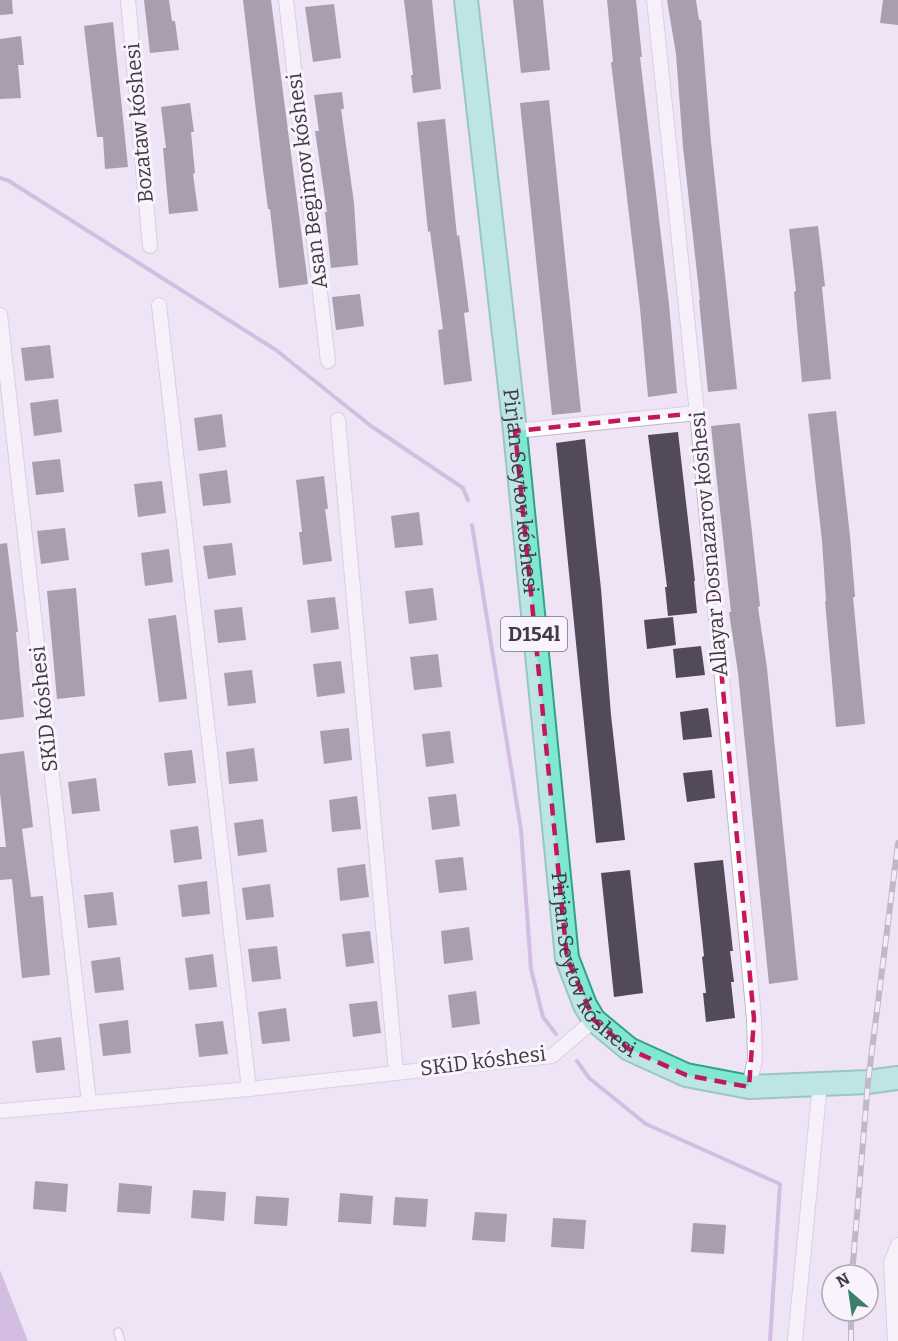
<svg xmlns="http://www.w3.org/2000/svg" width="898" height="1341" viewBox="0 0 898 1341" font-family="Bitter,serif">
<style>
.water{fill:#b18fcc}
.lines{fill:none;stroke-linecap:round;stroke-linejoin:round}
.stream{stroke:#b18fcc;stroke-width:4}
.building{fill:#524a58}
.service-casing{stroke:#c0b7c8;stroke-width:10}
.minor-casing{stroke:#c0b7c8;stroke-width:16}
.primary-casing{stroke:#32a08c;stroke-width:26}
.service{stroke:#fff;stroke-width:7}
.minor{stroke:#fff;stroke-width:14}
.primary{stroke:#80e7d2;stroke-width:22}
.rail-casing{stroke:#8a838f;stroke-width:6}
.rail{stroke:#f9f3fe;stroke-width:4;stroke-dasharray:11;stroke-linecap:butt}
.marked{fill:none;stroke:#c2185b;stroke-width:4.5;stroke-dasharray:12 8;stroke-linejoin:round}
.labels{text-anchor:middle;stroke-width:6;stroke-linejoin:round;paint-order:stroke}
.shield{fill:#f9f3fe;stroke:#77727a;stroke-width:1.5}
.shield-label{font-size:20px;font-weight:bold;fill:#3f3b42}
.street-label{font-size:21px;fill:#3f3b42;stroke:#f9f3fe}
</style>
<rect width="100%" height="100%" fill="#eee4f6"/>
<!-- water -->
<path class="water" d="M0,1270l28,71h-28z"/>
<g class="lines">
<!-- stream -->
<g class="stream">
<path d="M0,178l9,3 267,169 95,76 92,62 5,12"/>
<path d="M472,525l49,305 10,139 12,48 13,17"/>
<path d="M577,1061l12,17 57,46 134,60 -10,157"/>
</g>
</g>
<!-- building -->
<g class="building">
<path d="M0,0h12l1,14 -13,1z"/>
<path d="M144,0h25l3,21h3l4,29 -29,3z"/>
<path d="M243,0h28l37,284 -29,4 -9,-79h-2l-5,-39z"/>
<path d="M404,0h28l9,89 -28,4 -2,-18h2z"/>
<path d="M513,0h30l7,70 -29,3z"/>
<path d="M607,0h29l6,57h-2l29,247 8,89 -29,4 -8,-89 -29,-246h2z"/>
<path d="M667,0h29l3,20h2l10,122 26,247 -29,3 -9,-92h1l-17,-153 -7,-93z"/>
<path d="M883,0h15v25l-18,-2z"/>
<path d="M334,4l7,54 -28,4 -8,-55z"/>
<path d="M113,22l15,145 -23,2 -2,-32h-6l-13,-111z"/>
<path d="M21,36l3,29h-6l3,33 -21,1v-60z"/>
<path d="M342,92l2,17h-3l13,94 4,62 -27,3 -6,-56h2l-12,-81h4l-5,-36z"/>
<path d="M549,100l32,312 -29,3 -32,-312z"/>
<path d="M190,103l4,29h-3l4,41 -2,1 5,37 -29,3 -6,-66h3l-5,-41z"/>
<path d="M445,119l12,117 2,-1 10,77 -5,1 8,68 -28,4 -6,-55 5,-1 -13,-98 -2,1 -11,-110z"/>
<path d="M818,226l7,60 -3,1 9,92 -29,3 -8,-90 2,-1 -7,-62z"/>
<path d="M360,294l4,32 -28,4 -4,-33z"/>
<path d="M50,345l4,33 -29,3 -4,-33z"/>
<path d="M58,399l4,33 -28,4 -4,-33z"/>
<path d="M836,411l14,125 5,61h-2l12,127 -29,3 -11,-126h1l-4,-60 -14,-127z"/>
<path d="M222,414l4,33 -28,4 -4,-33z"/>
<path d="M740,423l20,183 -2,1 9,61 31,312 -29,4 -31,-311 -9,-61h2l-20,-186z"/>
<path d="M678,432l17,149h-1l3,32 -29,3 -3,-29h2l-19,-152z"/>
<path d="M585,439l16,150 10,126 14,125 -29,3 -40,-400z"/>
<path d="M60,459l4,33 -28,3 -4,-33z"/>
<path d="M227,470l4,33 -28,3 -4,-32z"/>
<path d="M324,476l4,33h-3l7,52 -29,4 -4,-33h3l-6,-52z"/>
<path d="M162,481l4,32 -28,4 -4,-33z"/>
<path d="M419,512l4,33 -28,3 -4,-32z"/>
<path d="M65,528l4,32 -28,4 -4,-33z"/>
<path d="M7,543l11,89h-2l8,85 -24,3v-176z"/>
<path d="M232,543l4,32 -28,4 -5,-33z"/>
<path d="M169,549l4,33 -28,4 -4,-33z"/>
<path d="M76,588l9,108 -28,3 -10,-108z"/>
<path d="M433,588l4,32 -28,4 -4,-33z"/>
<path d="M335,597l4,32 -28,4 -4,-33z"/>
<path d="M242,607l4,33 -28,3 -4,-33z"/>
<path d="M176,615l11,84 -28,3 -11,-83z"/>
<path d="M673,617l3,28 -29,4 -3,-29z"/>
<path d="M701,646l4,29 -29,3 -3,-29z"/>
<path d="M438,654l4,33 -28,3 -4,-33z"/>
<path d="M341,661l4,32 -28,4 -4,-33z"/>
<path d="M252,670l4,33 -28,3 -4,-33z"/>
<path d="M708,708l4,29 -29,3 -3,-28z"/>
<path d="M349,728l3,32 -28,4 -4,-33z"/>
<path d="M450,731l4,32 -28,4 -4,-33z"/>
<path d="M254,748l4,33 -29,3 -3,-32z"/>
<path d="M192,750l4,33 -28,3 -4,-33z"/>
<path d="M24,751l9,76 -11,2 9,68 12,-1 7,79 -28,3 -10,-99 -12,1v-33h6l-6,-54v-39z"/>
<path d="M712,770l3,28 -28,4 -4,-29z"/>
<path d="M96,778l4,33 -28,3 -4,-32z"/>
<path d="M456,794l4,32 -28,4 -4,-33z"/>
<path d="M357,796l4,33 -29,3 -3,-32z"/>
<path d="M263,819l4,33 -29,4 -4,-33z"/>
<path d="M198,826l4,33 -28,4 -4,-33z"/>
<path d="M463,857l4,33 -28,3 -4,-33z"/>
<path d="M723,860l10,91h-3l4,31h-3l4,36 -29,4 -3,-29h3l-4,-36 2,-1 -10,-93z"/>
<path d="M365,864l4,33 -29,4 -3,-33z"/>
<path d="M630,870l13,123 -29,4 -13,-124z"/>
<path d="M207,881l3,33 -28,3 -4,-32z"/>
<path d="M270,884l4,33 -28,3 -4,-32z"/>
<path d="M113,892l4,33 -29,3 -4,-33z"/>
<path d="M469,927l4,33 -29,4 -3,-33z"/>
<path d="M370,931l4,32 -28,4 -4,-33z"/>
<path d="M277,946l4,33 -29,3 -4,-33z"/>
<path d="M213,954l4,33 -28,3 -4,-32z"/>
<path d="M120,957l4,33 -29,3 -4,-32z"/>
<path d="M476,991l4,33 -28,4 -4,-33z"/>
<path d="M377,1001l4,32 -28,4 -4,-33z"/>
<path d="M286,1008l4,33 -28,3 -4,-32z"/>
<path d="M128,1020l3,33 -28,3 -4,-32z"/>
<path d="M223,1021l5,33 -29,3 -4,-33z"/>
<path d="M61,1037l4,33 -29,3 -4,-32z"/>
<path d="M35,1181l33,3 -2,28 -33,-3z"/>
<path d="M119,1183l33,3 -2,28 -33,-2z"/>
<path d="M193,1190l33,2 -2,29 -33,-3z"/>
<path d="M340,1193l33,3 -2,28 -33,-2z"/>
<path d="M256,1196l33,2 -2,28 -33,-2z"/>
<path d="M395,1197l33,2 -2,28 -33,-2z"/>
<path d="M475,1212l32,2 -2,28 -33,-2z"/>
<path d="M553,1218l33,2 -2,29 -33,-2z"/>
<path d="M693,1223l33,2 -2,29 -33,-2z"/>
</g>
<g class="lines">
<!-- service casing -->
<g class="service-casing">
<path id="service" d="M118,1332l3,9"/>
</g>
<!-- minor casing -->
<g class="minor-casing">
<g id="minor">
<path d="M128,0l22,246"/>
<path d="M286,0l42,361"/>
<path d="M654,0l43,413 57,606 1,40 -6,28"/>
<path d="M159,305l90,784"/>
<path d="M0,315l89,788"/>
<path d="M338,420l58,652"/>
<path d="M515,431l182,-18"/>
<path d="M0,1111l249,-22 303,-33 42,-36"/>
<path d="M795,1341l25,-258"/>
<path d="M895,1341l-4,-78 7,-18"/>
</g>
</g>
<!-- primary casing -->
<g class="primary-casing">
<g id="primary">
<path id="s1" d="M466,0l49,431 52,527 18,47 9,15 35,29 57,26 63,12 119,-5 30,-4"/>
</g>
</g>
<!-- service -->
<use href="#service" class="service"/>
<!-- minor -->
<use href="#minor" class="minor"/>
<!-- primary -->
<use href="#primary" class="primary"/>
<!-- rail casing -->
<g class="rail-casing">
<g id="rail">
<path d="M852,1275l16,-193 30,-239"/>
<path d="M851,1341v-30"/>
</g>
</g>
<!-- rail -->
<use href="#rail" class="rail"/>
</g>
<!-- marked area -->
<path d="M0 0H898V1341H0ZM697,413l57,606 -5,68 -63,-12 -57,-26 -35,-29 -27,-62 -52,-527z" fill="#eee4f6" fill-opacity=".55" fill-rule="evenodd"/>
<path class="marked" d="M697,413l57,606 -5,68 -63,-12 -57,-26 -35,-29 -27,-62 -52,-527z"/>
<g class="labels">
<!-- shield labels -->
<rect class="shield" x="501" y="617" width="66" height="34" rx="4.5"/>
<g class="shield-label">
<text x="534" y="641">D154l</text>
</g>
<!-- street labels -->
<g class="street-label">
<text transform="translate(139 123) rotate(-95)" y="7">Bozataw kóshesi</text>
<text transform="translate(307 181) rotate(-97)" y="7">Asan Begimov kóshesi</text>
<text dy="7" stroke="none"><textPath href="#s1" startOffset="494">Pirjan Seytov kóshesi</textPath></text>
<text transform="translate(709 544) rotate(-95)" y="7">Allayar Dosnazarov kóshesi</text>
<text transform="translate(44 709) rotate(-96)" y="7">SKiD kóshesi</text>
<text dy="7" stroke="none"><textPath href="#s1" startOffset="980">Pirjan Seytov kóshesi</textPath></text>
<text transform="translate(483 1061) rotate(-7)" y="7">SKiD kóshesi</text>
</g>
</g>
<!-- north arrow -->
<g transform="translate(850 1293) rotate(331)"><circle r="28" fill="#f9f3fe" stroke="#afa9b3" stroke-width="1.5"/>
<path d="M0-4.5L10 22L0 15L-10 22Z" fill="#3d7e6d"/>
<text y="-9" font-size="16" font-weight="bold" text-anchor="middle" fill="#3f3b42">N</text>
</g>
</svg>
